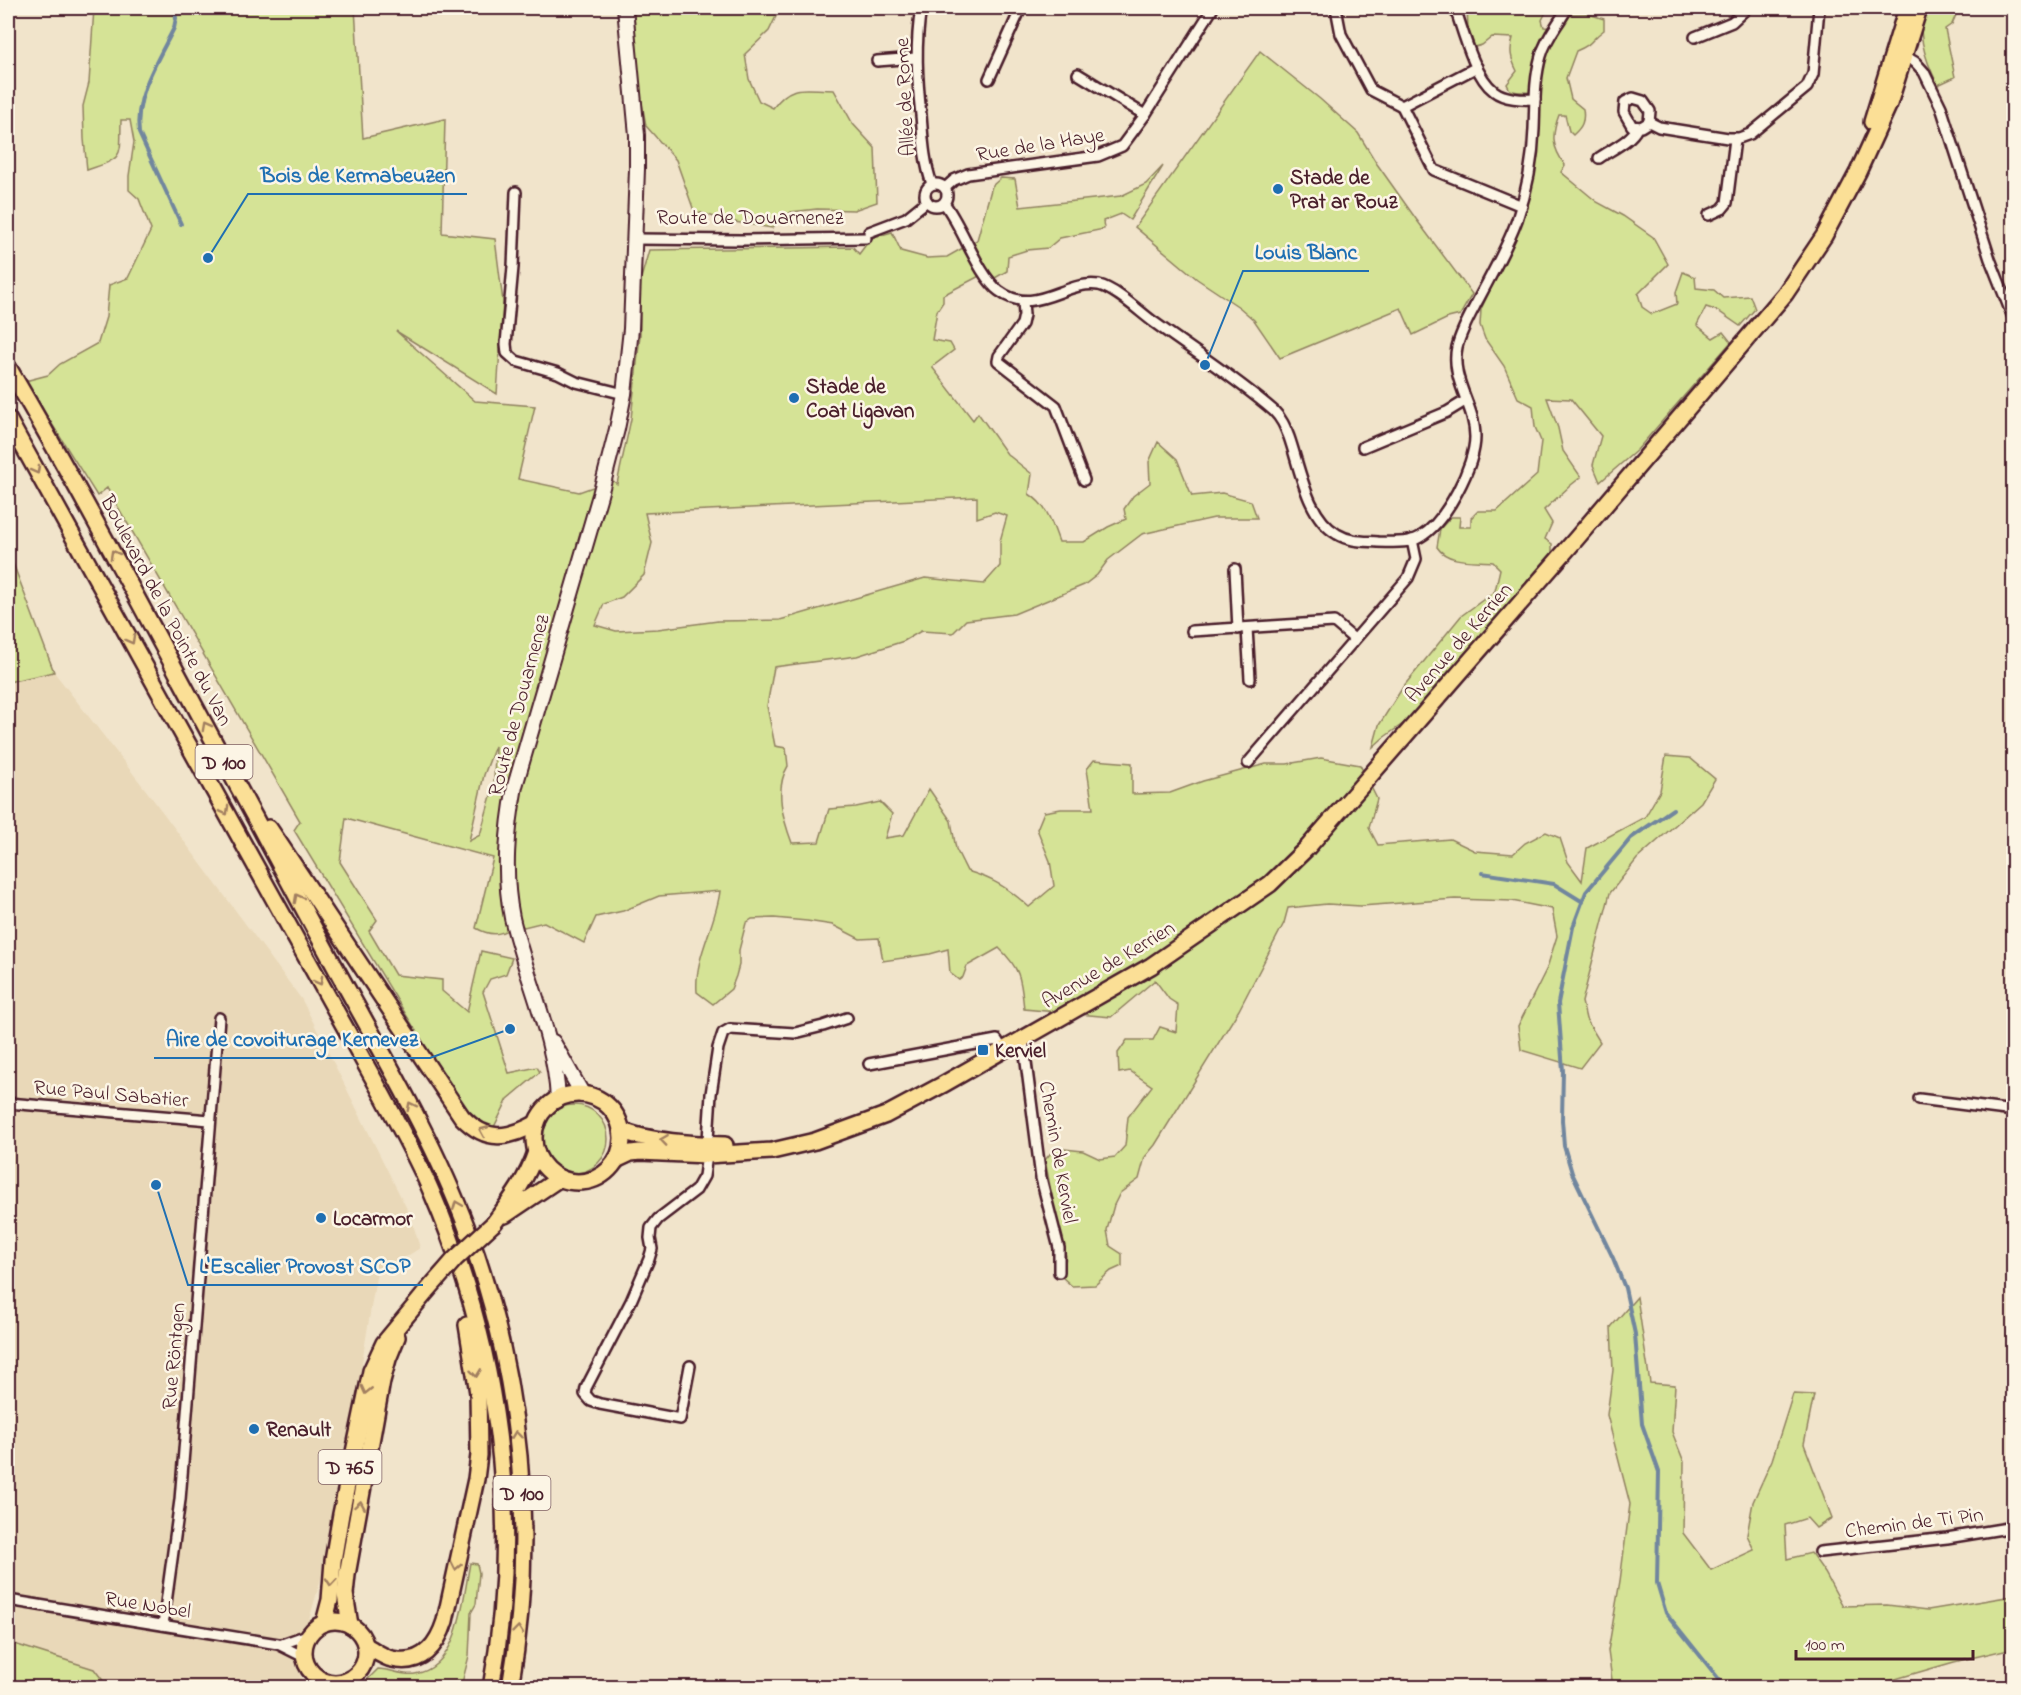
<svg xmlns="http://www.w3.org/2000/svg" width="2021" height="1695" viewBox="0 0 2021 1695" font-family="'Indie Flower',sans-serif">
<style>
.built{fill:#e9d8b8}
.green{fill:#d5e396;stroke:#908160;stroke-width:1.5;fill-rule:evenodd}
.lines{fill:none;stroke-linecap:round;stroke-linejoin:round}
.stream{stroke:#71869e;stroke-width:4}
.minor-casing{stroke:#4a1f2b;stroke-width:14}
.secondary-casing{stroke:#4a1f2b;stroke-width:18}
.primary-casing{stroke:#4a1f2b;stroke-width:20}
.trunk-casing{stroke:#4a1f2b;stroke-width:20}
.minor{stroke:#fcf5e5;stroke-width:9}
.secondary{stroke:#fcf5e5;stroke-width:14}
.primary{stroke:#fbdf96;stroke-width:15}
.trunk{stroke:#fbdf96;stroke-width:15}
.primary-bridge-casing{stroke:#4a1f2b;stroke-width:20;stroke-linecap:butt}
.primary-bridge{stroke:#fbdf96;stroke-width:15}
.oneway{stroke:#a27f60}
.poi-dot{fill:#1f6fb2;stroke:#fcf5e5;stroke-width:2}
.labels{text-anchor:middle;stroke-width:5;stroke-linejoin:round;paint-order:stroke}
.shield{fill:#fcf5e5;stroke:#7f5f63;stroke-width:1.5}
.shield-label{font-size:20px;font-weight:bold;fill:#4a1f2b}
.street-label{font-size:21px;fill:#4a1f2b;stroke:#fcf5e5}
.poi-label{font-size:21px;font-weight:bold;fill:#4a1f2b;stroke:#fcf5e5;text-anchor:start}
.leader{fill:none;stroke:#1f6fb2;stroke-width:2}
.callout-dot{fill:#1f6fb2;stroke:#fcf5e5;stroke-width:2}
.callout-label{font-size:22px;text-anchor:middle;font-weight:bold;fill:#1f6fb2;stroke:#fcf5e5;stroke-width:5;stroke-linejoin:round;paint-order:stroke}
</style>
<rect width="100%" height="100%" fill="#f1e4cb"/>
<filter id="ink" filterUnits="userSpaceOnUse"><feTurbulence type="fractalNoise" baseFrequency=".0167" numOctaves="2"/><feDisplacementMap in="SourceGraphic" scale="12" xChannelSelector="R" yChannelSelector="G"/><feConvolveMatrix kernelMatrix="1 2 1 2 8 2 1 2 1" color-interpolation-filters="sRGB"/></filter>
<g filter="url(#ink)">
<!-- built -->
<path class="built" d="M54,672l98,126 150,202 109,217 9,31 -30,19 -13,4 -43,262 -37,129 6,25h-195l-14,-18 -86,-27v-960z"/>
<!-- green -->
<g class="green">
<path d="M94,8h261l8,130 82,-19 -3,114 53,6 8,63 -6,92 -101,-63 79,70 60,5 -17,73 61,13 33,-12 5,4 14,-65 9,-84v-53l9,-32 204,-3 6,7 12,-16 21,-6 9,19 26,7 20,-1 30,-17 15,-54 9,-8 14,1 5,28 101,-11 25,-12 17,-18 -33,54 -9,-6 -18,7 1,8 -44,9 -12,10 -21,2 -19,6 -1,15 -12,7 -6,-7 -46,24v7l-6,9 -5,29 18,3 4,7 -22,17 41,53 5,-7 29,41 25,20 -3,20c18,11 23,29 30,48h25l24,-15 18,-8 -2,-10 9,-13 17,-13 -1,-21 9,-20 19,17 15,37 30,-3 29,8 6,17h-43l-72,16 -34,26 -11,15 -13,10 -70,29 -48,6 -13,13 -32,-2 -17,10 -47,15 -83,11 -7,39 8,40 11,2 2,18c-14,23 -5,53 4,77l27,-1 10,-33 27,-2 24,-5 12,12 -7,24 19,-3 25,-46 22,32 5,28 11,22c27,8 41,17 62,36l25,-21 -4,-25 -13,-32 7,-17 17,-3h32l-6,-40 7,-9 38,3v31l38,-1 33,-12 63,-17h21l34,-6 39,7 17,34 -8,29 9,17 72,-6 25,12 38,3 12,-11 21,-11 14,6 8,24 14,19 5,-33 58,-31 15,-26 6,-35 24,2 25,21 -14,23 -64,57 -27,34 -28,109 4,17 14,23 -20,26 -59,-18 -3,-24 29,-58 10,-32 -5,-27 -40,-8 -57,-2 -94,7 -34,-2 -39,4 -4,15 -45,87 -84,135 -10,12 -6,22 -19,14 -6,12 -7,25 3,16 12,8v12l-11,5 -16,14 -23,1 -9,-8 3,-22 -11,-44 -10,-52 10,-12 28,3 17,8 15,-2 10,-11 3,-29 24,-31 -22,-15 -11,2 -1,-20 9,-13h26l7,-13 16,5 2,-27 -9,-6 -14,-19 -44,37 -87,-8c-3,-29 -3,-40 -25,-61l-32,18 -4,11 -4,3 -9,-7 -2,-24 -18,5 -47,7 -4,-23 -19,1 -27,-14 -26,-4 -33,-3 -22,1 -6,4 -7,27v15l-3,11 -5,13 -18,15 -16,-12c-3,-35 19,-67 23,-101l-61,5 -36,15 -27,6 -12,26 -40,-21 -20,5 -5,-4c-15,11 -26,15 -43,5l17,-70 -147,-40 -6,44 37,58 -8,11 26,44 47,5v11l25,21 14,-61 31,7 -6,16 -16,5 -7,13 26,81 28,-6 3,5 -32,27 -15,30c-28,-15 -40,-39 -57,-65l-142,-234 6,-9 -193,-333 -10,8 -72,-115 23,-6 12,-11 38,-21 8,-26 3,-32 19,-7 23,-48 -12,-31 -10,-9v-14l5,-34 -4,-22h-9c-1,39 4,37 -34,50l-3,-31 -1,-33 6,-23zM977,497v21l18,-6 12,4 -7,25v25l-16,18 -59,-6 -145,42 -62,1 -60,8 -42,2 -21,-6 9,-21 18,-7 22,-22 8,-32 -7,-30zM495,746l-1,39 -14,50 -11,6 15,-66z"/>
<path d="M633,8h147l-11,23 -24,23 4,25 10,22 14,7c19,-26 32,-18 61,-18l19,34 22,24 2,54 -23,8 -37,-1 -26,3 -19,16 -44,-7 -34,-10 -18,-51 -30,-34 -8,-45z"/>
<path d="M1467,8h81l-6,12 2,7 15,1 12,-14 15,-1 18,6v11c-14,10 -10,14 -28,21l-10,27 5,21 12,10c2,12 -1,18 -10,26l-4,-4 -4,-16h-6c-8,21 -7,32 6,50l-4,7 36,30 26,14 30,21 15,27 -30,30 4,13 10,7 25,-10 -1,-12 7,-20 12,5 1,11 18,2 9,8 27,-2 5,13 -15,17 -22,-15 -12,-4 -9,18 16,13 10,-6 8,10 -94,108 -37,32 -7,-17 8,-29 -30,-37 -24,-1 11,30 5,23 18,26 -10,8 -27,25 8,13 -7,16 7,5v12l-138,160 -31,22 -10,9 6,-22 24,-38 58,-71 34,-25 5,-22 -7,-7c-18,-2 -45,2 -56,-15l3,-18 11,-12h9l-1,10h12v-9l7,-7h19l40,-36 4,-34 -6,-14 -2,-21 -15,-8 -14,-32 -19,-27 -5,-14 1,-16 33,-68 13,-40 8,-33 5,-75c-11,-2 -20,1 -30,-3l-3,-6 10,-13c-6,-12 -8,-20 -4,-33l-21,-1 -10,8 -7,2 -7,-19z"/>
<path d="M1924,8h35l-7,16 -7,5 10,48 -17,8c-12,-23 -22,-52 -14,-77z"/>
<path d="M1260,51l60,48 38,34 19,31 39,55 56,75 -12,21 -12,3 -35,17 -12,-27 -121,50 -26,-38 -15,-13 -42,-28 -62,-52z"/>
<path d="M8,550l46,122 -46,10z"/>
<circle cx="574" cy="1139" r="34"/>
<path d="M1637,1297l13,86 25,2 -3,47 12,30 -1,71 28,37 43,-20 -7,-15 6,-33 19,-42 21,-66 21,1 -10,49 28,74 -16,10 -9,-10 -22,7 2,34 24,-6 14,20 18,33 44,-1 41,5 85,-14v52l-59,14 -86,25h-255l-5,-36 12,-70 10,-77 -23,-89 6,-45 -2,-43z"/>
<path d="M470,1563l7,1 2,9 -3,31 -5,9 -2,43 -8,31h-101l18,-18c13,0 24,7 37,5 45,-7 48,-76 55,-111z"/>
<path d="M8,1642l86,27 14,18h-100z"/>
</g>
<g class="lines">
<!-- stream -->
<g class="stream">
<path d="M174,8l2,10 -2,10c-16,32 -40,68 -35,105l42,91"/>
<path d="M1673,809l-42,29 -45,54 -13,35 -15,76 5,68 -1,49 2,26 8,27 41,85 12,30 10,46 7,90 17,48 -2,111 9,30 60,75"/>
<path d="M1482,873l72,11 29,18"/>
</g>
<!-- minor casing -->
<g class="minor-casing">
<g id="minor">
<path d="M921,8c-6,36 -4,70 0,107 2,24 3,47 11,69"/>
<path d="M1336,8l5,26 30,56 31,16 75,-39"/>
<path d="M1455,8c8,23 19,68 39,83 10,8 29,9 41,8"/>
<path d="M1695,37l37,-15 15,-14"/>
<path d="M1901,54l14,8 9,10 17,35 49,152 24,61"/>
<path d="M877,61l39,-3"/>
<path d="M1078,74l67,41"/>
<path d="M989,79l32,-71"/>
<path d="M1633,98l10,3 7,10 -1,11 -8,5 -9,-1 -8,-14 1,-10z"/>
<path d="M1402,106l32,64 88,36"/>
<path d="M1649,122l10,5 69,11h11l11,-4 57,-47 6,-13 6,-66"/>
<path d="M1599,158c11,-8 32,-17 38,-30"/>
<circle cx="936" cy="195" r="11"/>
<path d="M945,188l9,-8 14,-6 130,-18 24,-10 23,-31 68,-107"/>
<path d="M516,192l-3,75 -7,77 1,9 9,8 42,12 18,9 48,12"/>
<path d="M944,203c18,23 34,72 55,88 36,27 67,-12 100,-6 17,4 42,28 56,38 40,29 82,56 119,88 8,8 11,16 15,26 11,31 18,80 48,97 13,8 27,7 41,8 14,0 30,2 42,-5 26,-15 55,-72 55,-100 0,-32 -25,-57 -18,-90 4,-16 12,-30 20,-45 14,-27 30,-54 40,-82 10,-29 16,-61 17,-91 1,-24 0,-49 7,-73 5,-19 18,-32 26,-48"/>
<path d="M1709,215l13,-6 5,-6 8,-64"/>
<path d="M869,232l37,-14 21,-17"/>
<path d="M635,239l106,1 125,-2"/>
<path d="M1023,301l1,14 -2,9 -23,32 -1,5 58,45 28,74"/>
<path d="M1363,447l84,-35 18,-11"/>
<path d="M1235,569l3,60"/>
<path d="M1247,628l3,51"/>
<path d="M1192,631l142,-9 20,17"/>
<path d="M1248,763l160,-185 8,-19 -4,-19"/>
<path d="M1023,1039l18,139 18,70v24"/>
<path d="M869,1064l128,-24 6,10"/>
<path d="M1919,1099l95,12"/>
<path d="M8,1103l202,17"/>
<path d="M690,1366l-10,53 -80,-15 -9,-3 -6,-7 1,-6 45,-87 18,-42 3,-10 -2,-11 1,-10 7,-9 38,-29 8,-14 3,-21 4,-61 7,-46 5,-15 7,-4 65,4 28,-7 24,-8"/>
<path d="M1820,1552l127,-14 67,-11"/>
<path d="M8,1600l270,44 26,13"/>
<path d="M163,1625l17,-125 39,-482"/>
<path d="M282,1644l28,-10"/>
<path d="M8,1685l11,3"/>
</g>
</g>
<!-- secondary casing -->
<g class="secondary-casing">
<g id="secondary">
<path d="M553,1042l30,53"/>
<path d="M558,1099c-3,-63 -32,-120 -46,-181 -9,-45 -5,-88 3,-132l85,-291 17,-66 7,-35 7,-65 6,-160v-34l-12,-127"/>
</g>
</g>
<!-- primary casing -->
<g class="primary-casing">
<g id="primary">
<path d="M1872,122l35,-114"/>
<circle cx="578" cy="1138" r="44"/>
<path d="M621,1130c27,12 75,14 104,15"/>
<path d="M616,1160l15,-7 9,-1 67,3 65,-4 43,-10 71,-26 56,-30 209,-119 119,-82 38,-37 268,-308 209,-245 39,-58 34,-64 31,-68 30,-96"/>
<path d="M505,1215l55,-37"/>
<path d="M494,1223c17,-23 33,-44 42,-71"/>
<circle cx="335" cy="1652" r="31"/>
<path d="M324,1623l6,-23 3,-39 8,-47 30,-143 13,-28 43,-52"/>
<path d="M350,1625l-5,-31 2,-19 35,-194 6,-22 9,-22"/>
</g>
</g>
<!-- trunk casing -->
<g class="trunk-casing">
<g id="trunk">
<path d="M8,367c87,148 165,300 247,451 33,62 66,124 100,185 41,74 83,148 113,228 53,143 69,305 42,457"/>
<path d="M8,419l375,677c17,32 35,64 49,97 67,155 90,328 59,495"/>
<path d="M269,828l193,289c25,26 46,22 75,6"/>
<path d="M366,1646c8,4 17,11 26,13 29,7 45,-13 53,-38l31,-142 3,-24 -1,-62 -11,-68"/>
</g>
</g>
<!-- minor -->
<use href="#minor" class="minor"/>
<!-- secondary -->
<use href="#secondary" class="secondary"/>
<!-- primary -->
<use href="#primary" class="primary"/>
<!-- trunk -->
<use href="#trunk" class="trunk"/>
<!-- primary-bridge casing -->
<g class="primary-bridge-casing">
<path id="primary-bridge" d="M427,1291l28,-32 39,-36"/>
</g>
<!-- primary-bridge -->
<use href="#primary-bridge" class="primary-bridge"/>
</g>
<!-- one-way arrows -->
<defs><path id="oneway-chevron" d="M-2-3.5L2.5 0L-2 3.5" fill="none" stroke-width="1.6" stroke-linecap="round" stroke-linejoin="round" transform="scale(1.5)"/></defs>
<g class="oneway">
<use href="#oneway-chevron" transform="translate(36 470) rotate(61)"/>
<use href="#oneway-chevron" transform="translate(114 554) rotate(-119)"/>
<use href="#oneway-chevron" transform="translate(131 640) rotate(61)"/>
<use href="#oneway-chevron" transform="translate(206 726) rotate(-118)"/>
<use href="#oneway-chevron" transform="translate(225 811) rotate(61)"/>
<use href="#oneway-chevron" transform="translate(298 898) rotate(-118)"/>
<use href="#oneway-chevron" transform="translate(319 981) rotate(61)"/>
<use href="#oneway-chevron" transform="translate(411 1106) rotate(-117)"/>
<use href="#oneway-chevron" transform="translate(483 1131) rotate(-157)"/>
<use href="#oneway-chevron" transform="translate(664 1140) rotate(-172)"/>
<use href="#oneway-chevron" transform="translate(457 1205) rotate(-112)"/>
<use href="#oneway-chevron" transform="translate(476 1373) rotate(83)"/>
<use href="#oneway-chevron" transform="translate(366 1390) rotate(103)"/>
<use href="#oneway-chevron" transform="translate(516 1435) rotate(-97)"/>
<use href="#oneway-chevron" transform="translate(360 1505) rotate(-80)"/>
<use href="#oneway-chevron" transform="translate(456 1566) rotate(101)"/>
<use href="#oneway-chevron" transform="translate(331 1582) rotate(95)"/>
<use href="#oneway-chevron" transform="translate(518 1630) rotate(-84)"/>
</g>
</g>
<!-- markers -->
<g class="poi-dot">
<circle cx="1278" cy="189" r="6"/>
<circle cx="794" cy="398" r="6"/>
<rect x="977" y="1044" width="12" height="12" rx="3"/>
<circle cx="321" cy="1218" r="6"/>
<circle cx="254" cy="1429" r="6"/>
</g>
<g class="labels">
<!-- shield labels -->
<g class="shield">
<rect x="195.5" y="745" width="57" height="34" rx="4.5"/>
<rect x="318.5" y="1450" width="63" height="34" rx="4.5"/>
<rect x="493.5" y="1476" width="57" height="34" rx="4.5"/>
</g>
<g class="shield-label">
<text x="224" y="769">D 100</text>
<text x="350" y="1474">D 765</text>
<text x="522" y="1500">D 100</text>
</g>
<!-- street labels -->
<g class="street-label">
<text transform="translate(904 97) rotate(-93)" y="7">Allée de Rome</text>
<text transform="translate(1040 144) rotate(-9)" y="7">Rue de la Haye</text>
<text x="750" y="224">Route de Douarnenez</text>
<text transform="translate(167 610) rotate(62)" y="7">Boulevard de la Pointe du Van</text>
<text transform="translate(1458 642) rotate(-49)" y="7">Avenue de Kerrien</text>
<text transform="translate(518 705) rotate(-75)" y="7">Route de Douarnenez</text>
<text transform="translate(1108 964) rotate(-31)" y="7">Avenue de Kerrien</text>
<text transform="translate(111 1093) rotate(5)" y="7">Rue Paul Sabatier</text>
<text transform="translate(1059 1152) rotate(80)" y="7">Chemin de Kerviel</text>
<text transform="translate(173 1356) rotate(-85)" y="7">Rue Röntgen</text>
<text transform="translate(1914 1522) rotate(-7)" y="7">Chemin de Ti Pin</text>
<text transform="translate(148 1604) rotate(9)" y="7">Rue Nobel</text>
</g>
<!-- poi labels -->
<g class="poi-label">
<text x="1290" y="184">Stade de<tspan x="1290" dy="24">Prat ar Rouz</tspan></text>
<text x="806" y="393">Stade de<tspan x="806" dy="24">Coat Ligavan</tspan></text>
<text x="995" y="1057">Kerviel</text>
<text x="333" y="1225">Locarmor</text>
<text x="266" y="1436">Renault</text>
</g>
</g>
<!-- callouts -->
<path class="leader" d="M208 258L248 194H467M1205 365L1243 271H1369M510 1029L430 1058H154M156 1185L188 1285H423"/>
<g class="callout-dot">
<circle cx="208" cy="258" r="6"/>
<circle cx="1205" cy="365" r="6"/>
<circle cx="510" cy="1029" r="6"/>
<circle cx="156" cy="1185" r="6"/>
</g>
<g class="callout-label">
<text x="358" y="182">Bois de Kermabeuzen</text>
<text x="1306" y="259">Louis Blanc</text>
<text x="292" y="1046">Aire de covoiturage Kernevez</text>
<text x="305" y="1273">L'Escalier Provost SCOP</text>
</g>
<!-- margin -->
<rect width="2021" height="1695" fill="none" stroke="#fcf5e5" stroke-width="30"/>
<rect x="15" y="15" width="1991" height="1665" fill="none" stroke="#4a1f2b" stroke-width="2" filter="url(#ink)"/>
<!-- scale -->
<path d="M1796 1650v9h177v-9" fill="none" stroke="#4a1f2b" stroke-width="3"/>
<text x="1805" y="1650" font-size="18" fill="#4a1f2b" stroke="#fcf5e5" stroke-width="4.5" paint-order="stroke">100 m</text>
</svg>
